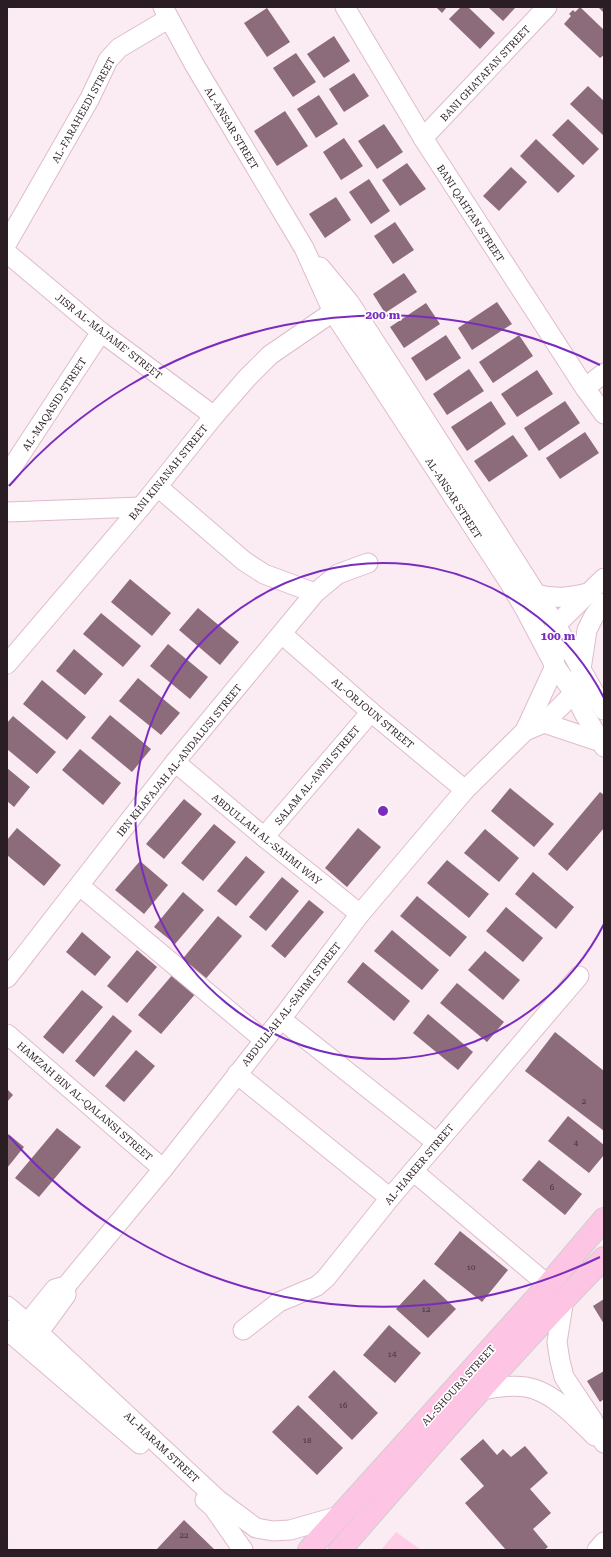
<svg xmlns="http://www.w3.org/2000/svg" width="611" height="1557" viewBox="0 0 611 1557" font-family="'Roboto Serif',serif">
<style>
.green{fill:#ffcde6}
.building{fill:#8c6b7b}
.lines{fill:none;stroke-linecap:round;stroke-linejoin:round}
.minor-casing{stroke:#dfbbcd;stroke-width:21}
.major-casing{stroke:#d0cdcf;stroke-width:24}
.minor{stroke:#fff;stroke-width:19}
.major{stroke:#fec4e3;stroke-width:22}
.ring{fill:none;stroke:#7b2cbf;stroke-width:2}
.labels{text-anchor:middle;stroke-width:3.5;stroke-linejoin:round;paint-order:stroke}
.number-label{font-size:8px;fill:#42303a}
.street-label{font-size:10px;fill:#2a1d24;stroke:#fff}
.centre{fill:#7b2cbf;stroke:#fff;stroke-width:2}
.ring-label{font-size:12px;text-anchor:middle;font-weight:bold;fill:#7b2cbf;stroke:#fff;stroke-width:3.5;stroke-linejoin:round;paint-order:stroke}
</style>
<rect width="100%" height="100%" fill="#fbebf2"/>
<!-- green -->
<path class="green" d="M396,1532l25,18h-40z"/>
<!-- building -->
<g class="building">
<path d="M436,7h11l-5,6z"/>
<path d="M461,7h7l27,26 -15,16 -31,-30z"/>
<path d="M488,7h28l-13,14z"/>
<path d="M580,7l24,23v25l-4,3 -36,-34 7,-8 -2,-2 4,-4 2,2z"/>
<path d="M598,7h6v6z"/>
<path d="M267,8l23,34 -23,15 -23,-34z"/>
<path d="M334,36l16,25 -26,17 -17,-24z"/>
<path d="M296,53l20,29 -23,15 -20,-29z"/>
<path d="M354,73l15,23 -25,16 -15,-23z"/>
<path d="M588,86l16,15v35l-34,-32z"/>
<path d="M319,95l19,29 -22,14 -19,-29z"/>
<path d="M285,111l23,35 -31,20 -23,-35z"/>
<path d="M568,119l31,30 -16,16 -31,-30z"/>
<path d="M384,124l19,28 -26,17 -19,-28z"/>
<path d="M344,138l19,28 -22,14 -18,-28z"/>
<path d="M536,139l39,37 -17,17 -38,-37z"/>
<path d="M407,163l19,26 -26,17 -18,-26z"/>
<path d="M511,167l16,15 -28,29 -16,-15z"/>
<path d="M369,179l21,32 -19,13 -22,-32z"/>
<path d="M336,197l15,23 -26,18 -16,-24z"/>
<path d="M395,222l19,28 -21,14 -19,-28z"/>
<path d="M404,273l13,19 -32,21 -12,-19z"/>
<path d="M497,302l15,22 -40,26 -14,-22z"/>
<path d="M426,303l14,21 -36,24 -14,-21z"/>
<path d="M446,335l15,23 -35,23 -15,-23z"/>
<path d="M519,335l14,21 -40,27 -14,-21z"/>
<path d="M469,369l15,22 -37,24 -14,-21z"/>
<path d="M537,370l16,24 -36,23 -16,-23z"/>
<path d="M491,401l15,23 -39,27 -16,-24z"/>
<path d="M565,401l15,22 -41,28 -15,-23z"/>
<path d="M585,432l14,21 -39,26 -14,-21z"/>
<path d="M513,435l15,21 -39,26 -15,-21z"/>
<path d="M130,579l41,34 -19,23 -41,-34z"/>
<path d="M198,608l41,34 -19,23 -41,-35z"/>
<path d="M101,613l40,33 -18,21 -40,-33z"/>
<path d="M168,644l40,33 -18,22 -40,-33z"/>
<path d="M74,649l29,25 -18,21 -29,-24z"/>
<path d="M138,678l42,35 -19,22 -42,-34z"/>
<path d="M42,680l44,37 -19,23 -44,-36z"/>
<path d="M110,715l41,34 -19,23 -41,-34z"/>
<path d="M13,716l43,36 -19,22 -30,-25v-26z"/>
<path d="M80,749l41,34 -18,22 -41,-35z"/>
<path d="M7,768l23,19 -16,20 -7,-6z"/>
<path d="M510,788l44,36 -20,23 -43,-36z"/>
<path d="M600,792l4,3v33l-37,43 -19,-17z"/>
<path d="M184,799l18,15 -38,45 -18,-15z"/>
<path d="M214,824l22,18 -33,39 -22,-18z"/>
<path d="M17,828l44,37 -17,21 -37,-31v-15z"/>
<path d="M358,828l23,19 -34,40 -22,-19z"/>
<path d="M485,829l34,29 -20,24 -35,-29z"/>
<path d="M246,856l19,16 -29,34 -19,-15z"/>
<path d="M447,860l42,34 -20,24 -42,-35z"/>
<path d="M140,861l28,24 -24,29 -29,-24z"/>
<path d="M533,872l41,35 -18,22 -41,-35z"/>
<path d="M282,877l17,14 -33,40 -17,-14z"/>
<path d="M183,892l21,18 -29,34 -21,-17z"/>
<path d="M417,896l50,41 -17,20 -50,-41z"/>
<path d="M309,900l15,12 -39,46 -14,-12z"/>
<path d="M506,907l37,31 -20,24 -37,-31z"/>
<path d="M218,916l24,20 -39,46 -23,-20z"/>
<path d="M392,930l47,40 -17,20 -48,-39z"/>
<path d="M82,932l29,25 -16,19 -29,-24z"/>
<path d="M137,950l20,17 -30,36 -20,-17z"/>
<path d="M485,951l35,29 -17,20 -35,-30z"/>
<path d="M363,962l47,39 -16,20 -47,-39z"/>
<path d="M174,973l23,19 -36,42 -23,-19z"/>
<path d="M457,983l47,39 -17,20 -47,-39z"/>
<path d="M82,990l21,17 -40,47 -20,-17z"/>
<path d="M428,1014l45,38 -15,18 -45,-37z"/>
<path d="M113,1015l19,16 -38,46 -19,-16z"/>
<path d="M555,1032l49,39v60l-79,-60z"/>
<path d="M136,1050l19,16 -31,36 -19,-16z"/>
<path d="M7,1089l6,6 -6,7z"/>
<path d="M568,1116l36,29v10l-15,18 -41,-32z"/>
<path d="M57,1128l24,19 -42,50 -24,-19z"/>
<path d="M7,1133l17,14 -17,21z"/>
<path d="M539,1160l43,34 -17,21 -43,-35z"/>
<path d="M460,1231l48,39 -26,32 -48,-38z"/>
<path d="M424,1279l32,30 -28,29 -32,-29z"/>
<path d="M604,1299v25l-11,-18z"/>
<path d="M389,1325l32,28 -26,30 -32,-28z"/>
<path d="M334,1370l44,43 -26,27 -44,-43z"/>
<path d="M604,1371v28l-4,3 -13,-21z"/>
<path d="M298,1405l45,43 -26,27 -45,-43z"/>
<path d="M483,1439l14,16 6,-6 8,8 14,-11 23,27 -18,16 21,24 -18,16 15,18 -4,3h-38l-41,-47 19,-17 -24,-27z"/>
<path d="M184,1520l31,30h-59z"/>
</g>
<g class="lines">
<!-- minor casing -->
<g class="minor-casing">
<g id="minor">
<path d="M163,7l31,57 110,184 29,64 176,270 17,29 29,55 19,27 11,22 19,32"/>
<path d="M345,7l78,131 162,250 19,26"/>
<path d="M423,138l124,-131"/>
<path d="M7,243l83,-145 18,-38 11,-12 49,-29"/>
<path d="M7,253l94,79 113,84"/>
<path d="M320,267l29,35 59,91 148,232 48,85"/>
<path d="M585,388l19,-15"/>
<path d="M7,475l94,-143"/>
<path d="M158,487l86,74 20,13 51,19"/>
<path d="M7,512l134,-5"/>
<path d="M535,594c19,5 34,4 53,-1"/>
<path d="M282,634l89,78 94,78"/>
<path d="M7,664l134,-157 73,-91 33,-38 23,-23 73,-50"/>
<path d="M544,723l57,19"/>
<path d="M525,731l30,-65 -2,-22 1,-14 2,-5 48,-47"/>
<path d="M175,762l89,75 96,77"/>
<path d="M264,837l107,-125"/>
<path d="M80,886l184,154"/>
<path d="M7,978l168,-216 140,-169 23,-19 30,-11"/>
<path d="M281,1019l156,124"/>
<path d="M7,1034l156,135"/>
<path d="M237,1074l153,124"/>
<path d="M413,1171l135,114"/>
<path d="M564,1299l-7,43 3,19 4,16 28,42 12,24"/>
<path d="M7,1306l32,27 178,166 39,29 17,3 17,-1 49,-14"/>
<path d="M7,1330l133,114"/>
<path d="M243,1330l36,-28 38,-16 9,-8 64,-80 189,-222"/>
<path d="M16,1337l39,-48 11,-3 97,-117 118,-150 79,-105 105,-124 60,-59 19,-8 30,-30 5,-11 8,-52 7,-14 10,-13"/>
<path d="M31,1343l35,-48v-2"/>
<path d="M479,1390c18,-2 38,-7 55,-1 24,8 43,30 61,47"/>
<path d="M205,1500l8,7 30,43"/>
<path d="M597,1550l7,-8"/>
</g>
</g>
<!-- major casing -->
<g class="major-casing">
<g id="major">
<path d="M309,1550l239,-265 56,-66"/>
<path d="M340,1550c86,-99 172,-198 264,-292"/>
</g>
</g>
<!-- minor -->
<use href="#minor" class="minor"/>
<!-- major -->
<use href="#major" class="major"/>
</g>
<!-- distance rings -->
<g class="ring">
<path d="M604 924A248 248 0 1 1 604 698"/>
<path d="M600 1257A496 496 0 0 1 9 1136M9 486A496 496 0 0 1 600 365"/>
</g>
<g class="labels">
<!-- number labels -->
<g class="number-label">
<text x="584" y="1104">2</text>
<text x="576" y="1146">4</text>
<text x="552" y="1190">6</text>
<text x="471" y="1270">10</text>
<text x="426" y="1312">12</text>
<text x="392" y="1357">14</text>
<text x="343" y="1408">16</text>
<text x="307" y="1443">18</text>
<text x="184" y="1538">22</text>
</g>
<!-- street labels -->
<g class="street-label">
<text transform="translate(485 73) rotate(-47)" y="4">BANI GHATAFAN STREET</text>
<text transform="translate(83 110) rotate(-61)" y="4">AL-FARAHEEDI STREET</text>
<text transform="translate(232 128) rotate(59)" y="4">AL-ANSAR STREET</text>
<text transform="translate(471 213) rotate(57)" y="4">BANI QAHTAN STREET</text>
<text transform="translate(109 336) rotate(38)" y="4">JISR AL-MAJAME' STREET</text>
<text transform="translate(54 404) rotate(-57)" y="4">AL-MAQASID STREET</text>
<text transform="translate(168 472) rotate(-51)" y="4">BANI KINANAH STREET</text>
<text transform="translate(454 498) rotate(57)" y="4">AL-ANSAR STREET</text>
<text transform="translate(373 713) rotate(40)" y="4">AL-ORJOUN STREET</text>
<text transform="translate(179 760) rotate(-51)" y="4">IBN KHAFAJAH AL-ANDALUSI STREET</text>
<text transform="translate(317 775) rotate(-50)" y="4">SALAM AL-AWNI STREET</text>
<text transform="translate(267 839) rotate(39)" y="4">ABDULLAH AL-SAHMI WAY</text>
<text transform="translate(291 1004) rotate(-52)" y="4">ABDULLAH AL-SAHMI STREET</text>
<text transform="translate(85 1101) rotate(41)" y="4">HAMZAH BIN AL-QALANSI STREET</text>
<text transform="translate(419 1164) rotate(-50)" y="4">AL-HAREER STREET</text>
<text transform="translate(458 1385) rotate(-48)" y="4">AL-SHOURA STREET</text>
<text transform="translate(162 1447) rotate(43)" y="4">AL-HARAM STREET</text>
</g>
</g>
<circle cx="383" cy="811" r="6" class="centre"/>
<g class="ring-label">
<text x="383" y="319">200 m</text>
<text x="558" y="640">100 m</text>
</g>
<!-- border -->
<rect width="611" height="1557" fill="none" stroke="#2a1d24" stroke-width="16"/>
</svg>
